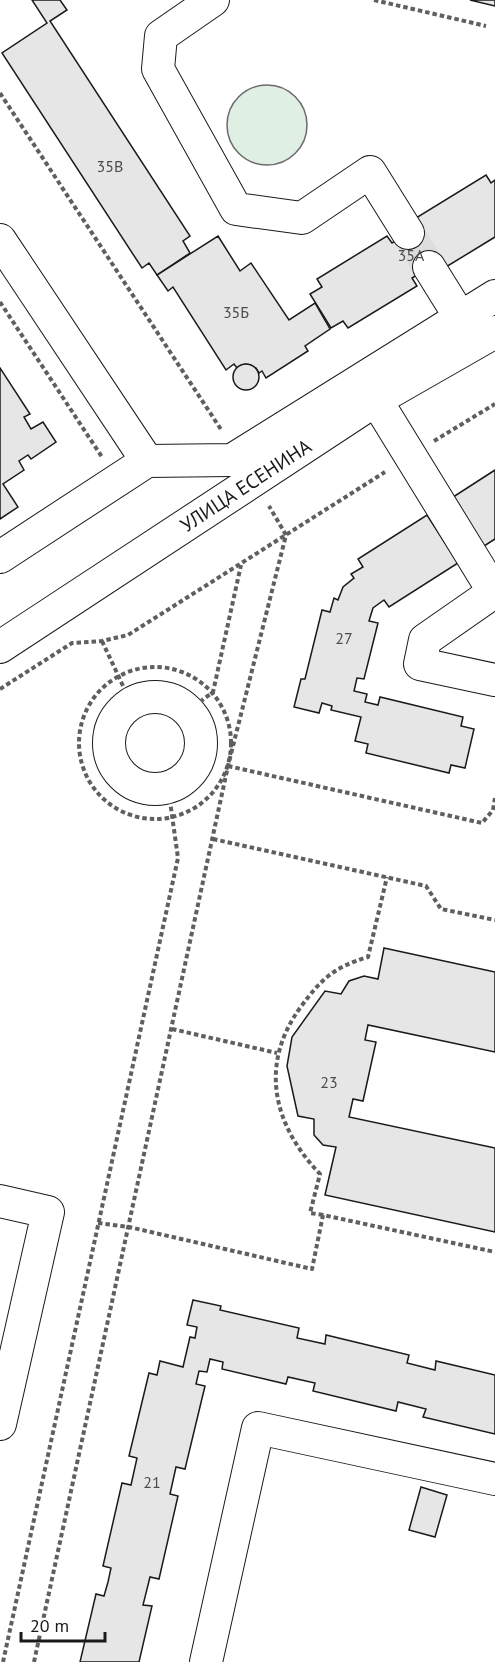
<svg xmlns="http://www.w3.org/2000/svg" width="495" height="1662" viewBox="0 0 495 1662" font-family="'PT Sans',sans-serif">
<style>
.green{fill:#e0efe3;stroke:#6a6a6a;stroke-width:1.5}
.building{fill:#e6e6e6;stroke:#1a1a1a;stroke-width:1.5}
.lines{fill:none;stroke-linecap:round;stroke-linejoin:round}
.minor-tunnel{stroke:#ddd;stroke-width:32;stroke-dasharray:32 16;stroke-linecap:butt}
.minor-casing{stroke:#1a1a1a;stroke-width:34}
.path{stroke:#5f5f5f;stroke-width:4;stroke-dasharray:4.5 3;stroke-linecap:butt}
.minor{stroke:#fff;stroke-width:32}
.labels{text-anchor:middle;stroke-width:4.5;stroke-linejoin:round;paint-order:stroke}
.number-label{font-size:16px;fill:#4d4d4d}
.street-label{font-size:20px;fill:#1a1a1a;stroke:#fff}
</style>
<rect width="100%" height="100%" fill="#fff"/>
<!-- green -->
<circle class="green" cx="267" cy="125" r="40"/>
<!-- building -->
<g class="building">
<path d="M32,0h28l7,10 -17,11 140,215 -7,5 7,12 -33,22 -8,-12 -7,5 -140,-215 45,-30z"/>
<path d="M470,0h25v6z"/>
<path d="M486,175l5,8 4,-3v57l-54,33 -5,-7 -24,15 5,8 -69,42 -5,-7 -12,7 -21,-34 12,-7 -5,-8 70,-43 5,7 23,-14 -4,-8z"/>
<path d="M218,236l22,35 11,-8 38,57 26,-17 15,26 -25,17 3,5 -42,27 -4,-7 -3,2 -3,-5 -10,-4 -9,4 -3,-4 -8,6 -53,-83 -5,4 -11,-16z"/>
<circle cx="246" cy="377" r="13"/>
<path d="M0,368l30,46 -6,3 7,12 12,-7 13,20 -25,17 -3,-4 -9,6 5,9 -21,14 15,23 -18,12z"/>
<path d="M495,470v69l-14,9 -31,-49z"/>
<path d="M427,515l31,48 -69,44 -5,-7 -11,8 -4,13 9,2 -14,56 -7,-1 -3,13 13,3 -2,8 13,3 2,-8 83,20 -2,9 13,3 -9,39 -14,-3 -2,8 -83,-20 2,-9 -13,-3 6,-24 -30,-7 1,-4 -10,-3 -3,10 -25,-6 7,-28h4l17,-69 8,2 4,-14 4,2 5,-13 11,-9 -3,-4 12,-7 -5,-8z"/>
<path d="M384,948l111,24v80l-127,-27 -3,15 11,2 -13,59 -10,-2 -4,18 146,31v84l-170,-37 11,-48 -13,-2 -9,-10v-16l-16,-3 -11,-50 5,-29 33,-46 16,3 8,-13 15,-5 14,3z"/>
<path d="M193,1300l28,6 -1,4 79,18 -2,10 28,6 1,-9 83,20 -2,8 28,7 1,-9 59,14v59l-72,-17 3,-8 -28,-7 -2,9 -83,-20 2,-8 -27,-6 -2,7 -64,-15 1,-7 -13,-3 -3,13 -8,-1 -3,13 9,2 -20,83 -9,-2 -6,27 8,2 -19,83 -9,-2 -7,28 9,1 -13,56h-59l16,-68 8,2 4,-14 3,-14 -8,-2 19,-83 9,2 6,-27 -8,-2 20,-83 8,2 3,-14 23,6 7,-30 5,1 2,-11 -10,-2z"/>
<path d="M421,1487l26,8 -12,42 -26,-7z"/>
</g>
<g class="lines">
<!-- minor-tunnel -->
<path class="minor-tunnel" d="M408,233l21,34"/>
<!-- minor casing -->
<g class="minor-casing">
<g id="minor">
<path d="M213,0l-52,36 -3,33 78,140 66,9 68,-46 38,61"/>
<path d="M0,240l147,221"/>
<path d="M429,267l41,66"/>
<path d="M376,400l118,192 -69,48 -5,24 75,16"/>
<path d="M0,557l147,-96 85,-1 263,-164"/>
<path id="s1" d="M0,647l376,-247 119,-68"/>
<circle cx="155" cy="743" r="46"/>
<path d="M0,1201l48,11 -48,212"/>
<path d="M206,1662l52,-234 237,51"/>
</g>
</g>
<!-- path -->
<g class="path">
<path d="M374,0l112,26"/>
<path d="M0,93l222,338"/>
<path d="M0,302l102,155"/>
<path d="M434,441l61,-37"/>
<path d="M102,641l29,62"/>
<circle cx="155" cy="743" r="76"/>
<path d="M0,689l72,-46 30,-2 26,-6 257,-163"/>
<path d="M188,711l25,-19 28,-127"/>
<path d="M228,766l254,57 11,-13 2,-12"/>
<path d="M213,839l213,47 15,23 54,11"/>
<path d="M172,1029l105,24"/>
<path d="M323,1215l-13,-2 10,-39c-47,-49 -61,-109 -20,-166 21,-29 34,-41 68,-51l19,-80"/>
<path d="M98,1223l31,4 183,42 11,-54 172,37"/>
<path d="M3,1662l175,-804 -10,-71"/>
<path d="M34,1662l194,-896 58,-231 -17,-29"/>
</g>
<!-- minor -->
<use href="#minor" class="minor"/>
</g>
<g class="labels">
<!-- number labels -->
<g class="number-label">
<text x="110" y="172">35В</text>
<text x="411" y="261">35А</text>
<text x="236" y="318">35Б</text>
<text x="344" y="644">27</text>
<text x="329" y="1088">23</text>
<text x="152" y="1488">21</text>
</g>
<!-- street labels -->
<g class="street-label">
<text dy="7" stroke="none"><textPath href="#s1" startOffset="294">УЛИЦА ЕСЕНИНА</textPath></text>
</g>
</g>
<!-- scale -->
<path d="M21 1632v9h84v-9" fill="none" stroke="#1a1a1a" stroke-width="3"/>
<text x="30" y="1632" font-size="18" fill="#1a1a1a" stroke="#ffffff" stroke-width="4.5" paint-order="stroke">20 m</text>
</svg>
